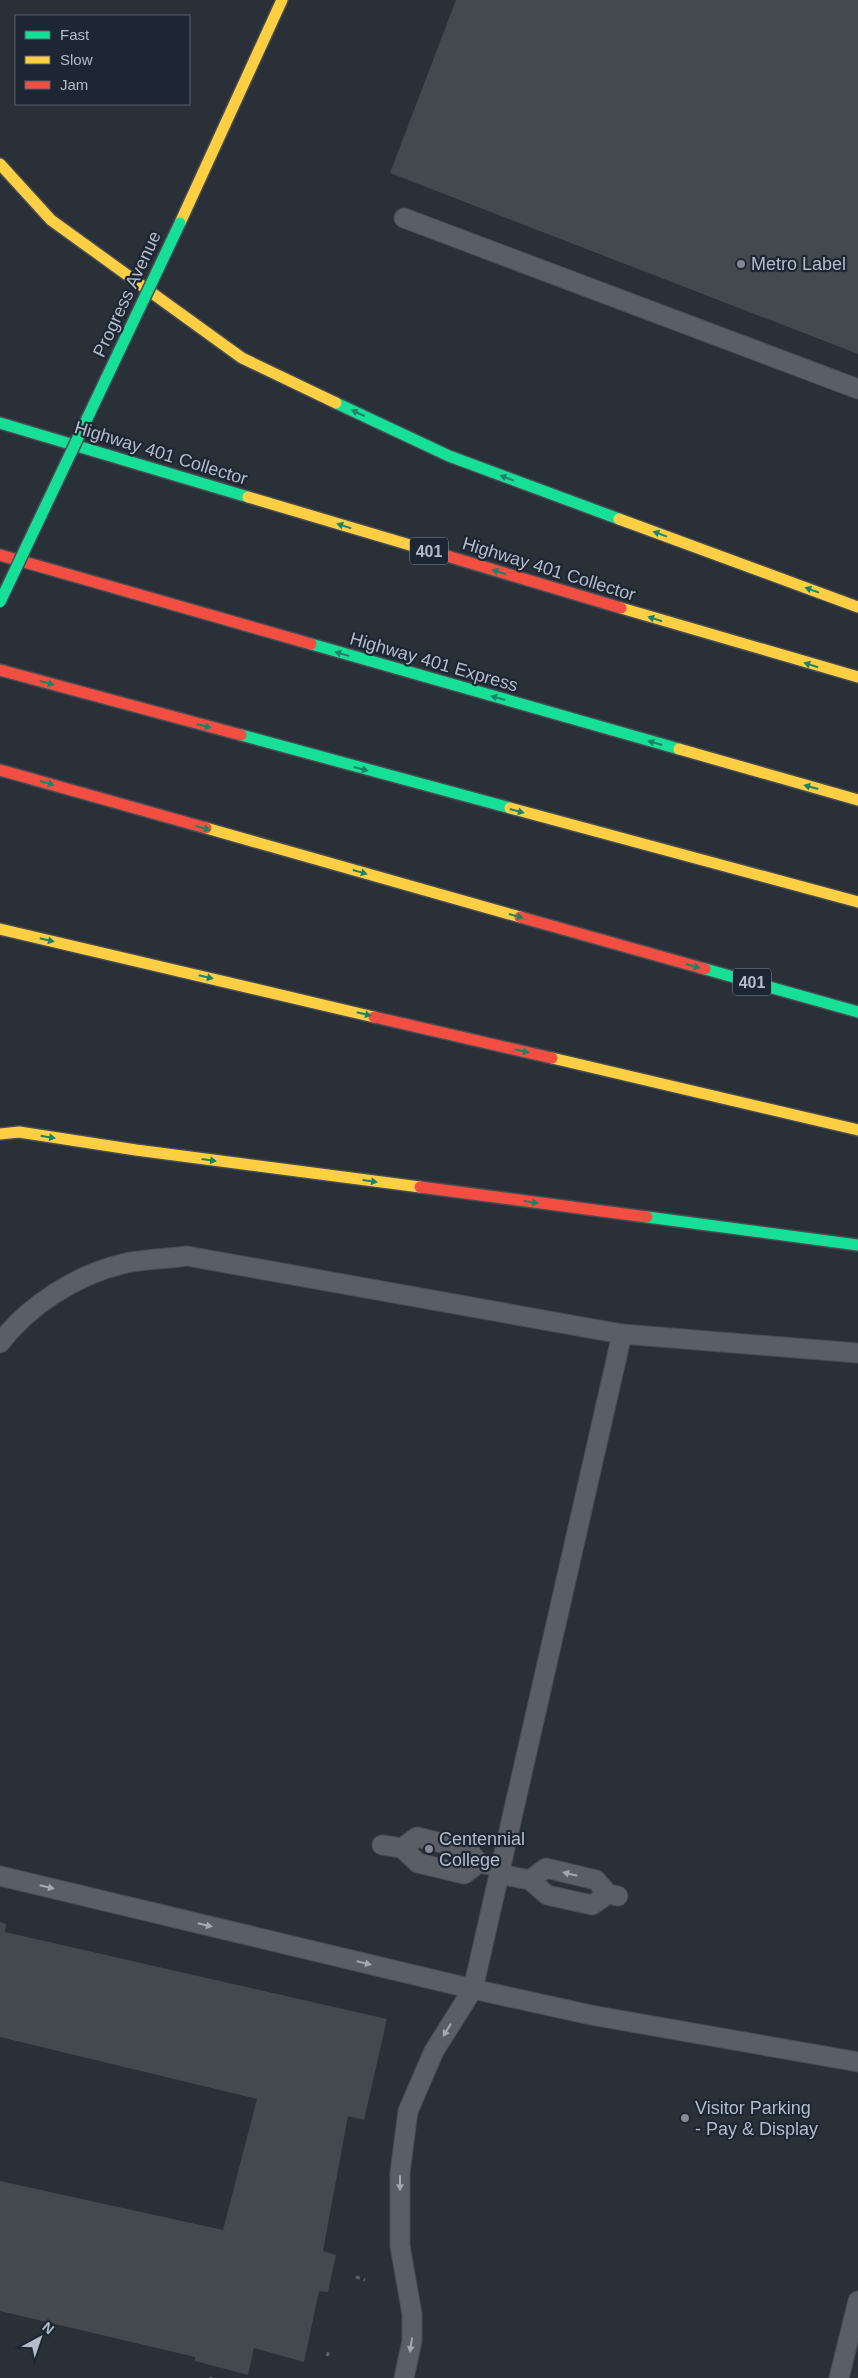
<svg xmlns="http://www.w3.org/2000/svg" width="858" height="2378" viewBox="0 0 858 2378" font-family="Arial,sans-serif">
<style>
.building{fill:#444950}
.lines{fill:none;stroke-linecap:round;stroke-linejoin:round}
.lane-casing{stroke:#484c53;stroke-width:21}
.fast-casing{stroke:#484c53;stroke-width:14}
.slow-casing{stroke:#484c53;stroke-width:14}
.jam-casing{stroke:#484c53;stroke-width:14}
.path{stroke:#5d636a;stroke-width:3;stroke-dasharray:4 4;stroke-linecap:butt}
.lane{stroke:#5a5e66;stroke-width:19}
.fast{stroke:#16e098;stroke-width:11}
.slow{stroke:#ffcf43;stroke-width:11}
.jam{stroke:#f24e42;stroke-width:11}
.fast-bridge-casing{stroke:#484c53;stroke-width:14;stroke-linecap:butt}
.fast-bridge{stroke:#16e098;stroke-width:11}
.oneway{fill:#1a8366}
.oneway2{fill:#a2a9b5}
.poi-dot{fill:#848b96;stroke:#1d2633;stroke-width:2}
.labels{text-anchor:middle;stroke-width:4.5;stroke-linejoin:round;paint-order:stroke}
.shield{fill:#1d2633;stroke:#878f9c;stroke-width:1}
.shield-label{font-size:16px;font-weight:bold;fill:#b4bcc9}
.poi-label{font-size:18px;fill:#b4bcc9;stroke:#1d2633;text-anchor:start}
.street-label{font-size:18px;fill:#b4bcc9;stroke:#1d2633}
</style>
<rect width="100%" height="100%" fill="#2a3038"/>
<!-- building -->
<g class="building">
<path d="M456,0h402v354l-468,-181z"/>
<path d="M0,1922l6,2 -1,8 382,87 -23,101 -16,-4 -25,135 13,4 -8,37 -9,-1 -15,71 -50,-14 -6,27 -53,-14v-4l-195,-46v-130l223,49 34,-131 -257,-62z"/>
</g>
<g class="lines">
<!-- lane casing -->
<g class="lane-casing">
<g id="lane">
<path d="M404,218l454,171"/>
<path d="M0,1343c28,-37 76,-68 122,-79 20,-5 44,-5 65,-8l435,78 236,19"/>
<path d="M382,1845l20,3 16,15 46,11 15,-11"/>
<path d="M402,1848l15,-11 50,12 12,14 22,4"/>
<path d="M499,1874l31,6 17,15 45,10 16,-11"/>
<path d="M0,1876l473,113 118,26 267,47"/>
<path d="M530,1880l16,-12 50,12 12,14 10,2"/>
<path d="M404,2378l8,-37v-27l-12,-68v-73l8,-62 26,-60 39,-62 149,-655"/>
<path d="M839,2378l19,-77"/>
</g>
</g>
<!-- fast casing -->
<g class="fast-casing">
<g id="fast">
<path d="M336,403l113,53 170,63"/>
<path d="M0,423l248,74"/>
<path d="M311,644l368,105"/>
<path d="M241,735l269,73"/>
<path d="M705,969l153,43"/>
<path d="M647,1217l211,28"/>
</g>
</g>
<!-- slow casing -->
<g class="slow-casing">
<g id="slow">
<path d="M0,164l51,56 191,138 94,45"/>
<path d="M180,223l102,-223"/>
<path d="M248,497l199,59"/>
<path d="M619,519l239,88"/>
<path d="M621,608l237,69"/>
<path d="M679,749l179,51"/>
<path d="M510,808l348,94"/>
<path d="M206,828l314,89"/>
<path d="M0,929l374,88"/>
<path d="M552,1058l306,72"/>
<path d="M0,1134l19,-2 117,18 284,37"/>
</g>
</g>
<!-- jam casing -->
<g class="jam-casing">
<g id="jam">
<path d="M0,555l311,89"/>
<path d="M447,556l174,52"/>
<path d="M0,670l241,65"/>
<path d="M0,770l206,58"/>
<path d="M520,917l185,52"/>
<path d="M374,1017l178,41"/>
<path d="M420,1187l227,30"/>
</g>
</g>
<!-- path -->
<g class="path">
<path d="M356,2277l9,3"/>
<path d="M327,2356l2,-5"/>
<path d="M211,2378v-1"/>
</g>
<!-- lane -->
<use href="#lane" class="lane"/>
<!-- fast -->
<use href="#fast" class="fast"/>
<!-- slow -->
<use href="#slow" class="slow"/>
<!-- jam -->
<use href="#jam" class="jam"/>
<!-- fast-bridge casing -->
<g class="fast-bridge-casing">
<path id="fast-bridge" d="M0,602l180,-379"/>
</g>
<!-- fast-bridge -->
<use href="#fast-bridge" class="fast-bridge"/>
</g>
<!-- one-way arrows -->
<defs><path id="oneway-solid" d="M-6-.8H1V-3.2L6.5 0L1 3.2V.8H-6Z" transform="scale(1.25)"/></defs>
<g class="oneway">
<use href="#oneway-solid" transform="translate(358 413) rotate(-155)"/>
<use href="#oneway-solid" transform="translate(507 478) rotate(-160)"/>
<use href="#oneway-solid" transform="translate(344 526) rotate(-163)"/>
<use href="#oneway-solid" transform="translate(660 534) rotate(-160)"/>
<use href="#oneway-solid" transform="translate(499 572) rotate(-163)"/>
<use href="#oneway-solid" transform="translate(812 590) rotate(-160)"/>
<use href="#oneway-solid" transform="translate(655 619) rotate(-163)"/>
<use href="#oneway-solid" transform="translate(342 654) rotate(-164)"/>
<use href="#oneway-solid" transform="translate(811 665) rotate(-163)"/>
<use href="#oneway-solid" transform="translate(47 683) rotate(15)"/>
<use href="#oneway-solid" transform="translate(498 698) rotate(-164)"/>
<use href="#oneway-solid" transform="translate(204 726) rotate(15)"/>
<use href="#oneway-solid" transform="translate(655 743) rotate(-164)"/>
<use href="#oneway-solid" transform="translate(361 769) rotate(15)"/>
<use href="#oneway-solid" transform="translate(47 783) rotate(16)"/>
<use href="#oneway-solid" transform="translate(811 787) rotate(-165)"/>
<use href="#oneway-solid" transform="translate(517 811) rotate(15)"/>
<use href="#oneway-solid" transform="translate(203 828) rotate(16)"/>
<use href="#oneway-solid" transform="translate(360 872) rotate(16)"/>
<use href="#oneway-solid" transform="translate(516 916) rotate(16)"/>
<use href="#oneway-solid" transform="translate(47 940) rotate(13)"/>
<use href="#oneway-solid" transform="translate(693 966) rotate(16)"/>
<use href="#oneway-solid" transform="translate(206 977) rotate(13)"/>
<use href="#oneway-solid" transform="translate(364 1014) rotate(13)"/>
<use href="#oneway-solid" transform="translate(522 1051) rotate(13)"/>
<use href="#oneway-solid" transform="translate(48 1137) rotate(9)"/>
<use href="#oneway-solid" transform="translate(209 1160) rotate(8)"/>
<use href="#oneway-solid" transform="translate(370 1181) rotate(8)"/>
<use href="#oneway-solid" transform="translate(531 1202) rotate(8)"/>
</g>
<g class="oneway2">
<use href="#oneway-solid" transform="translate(570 1874) rotate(-166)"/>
<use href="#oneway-solid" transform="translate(47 1887) rotate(13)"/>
<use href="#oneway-solid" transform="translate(205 1925) rotate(13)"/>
<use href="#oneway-solid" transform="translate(364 1963) rotate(13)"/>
<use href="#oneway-solid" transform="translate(447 2030) rotate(122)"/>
<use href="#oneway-solid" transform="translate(400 2183) rotate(90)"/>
<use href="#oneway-solid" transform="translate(411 2345) rotate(98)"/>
</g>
<!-- markers -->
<g class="poi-dot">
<circle cx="741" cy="264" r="5"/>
<circle cx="429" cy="1849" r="5"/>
<circle cx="685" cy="2118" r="5"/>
</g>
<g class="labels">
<!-- shield labels -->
<g class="shield">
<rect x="410" y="537.5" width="38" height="27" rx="4"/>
<rect x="733" y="968.5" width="38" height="27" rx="4"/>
</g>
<g class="shield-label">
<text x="429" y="557">401</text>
<text x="752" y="988">401</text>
</g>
<!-- poi labels -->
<g class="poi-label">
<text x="751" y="270">Metro Label</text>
<text x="439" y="1845">Centennial<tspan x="439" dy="21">College</tspan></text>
<text x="695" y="2114">Visitor Parking<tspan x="695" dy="21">- Pay &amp; Display</tspan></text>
</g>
<!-- street labels -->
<g class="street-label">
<text transform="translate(127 294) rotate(-65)" y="6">Progress Avenue</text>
<text transform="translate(161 453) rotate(17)" y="6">Highway 401 Collector</text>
<text transform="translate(549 569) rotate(17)" y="6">Highway 401 Collector</text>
<text transform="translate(434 662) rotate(16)" y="6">Highway 401 Express</text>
</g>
</g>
<!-- legend -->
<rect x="15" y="15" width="175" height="90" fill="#1d2633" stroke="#59626f"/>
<rect x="25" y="31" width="25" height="8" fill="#16e098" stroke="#59626f"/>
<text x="60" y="40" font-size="15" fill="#b4bcc9">Fast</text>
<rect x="25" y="56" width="25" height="8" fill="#ffcf43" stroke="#59626f"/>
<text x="60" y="65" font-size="15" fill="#b4bcc9">Slow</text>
<rect x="25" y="81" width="25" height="8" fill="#f24e42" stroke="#59626f"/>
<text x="60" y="90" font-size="15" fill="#b4bcc9">Jam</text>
<!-- north arrow -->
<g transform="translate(40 2338) rotate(40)" stroke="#1d2633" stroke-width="4" paint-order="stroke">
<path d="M0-4L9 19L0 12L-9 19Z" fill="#b4bcc9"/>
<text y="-8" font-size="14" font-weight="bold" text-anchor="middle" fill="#b4bcc9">N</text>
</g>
</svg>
